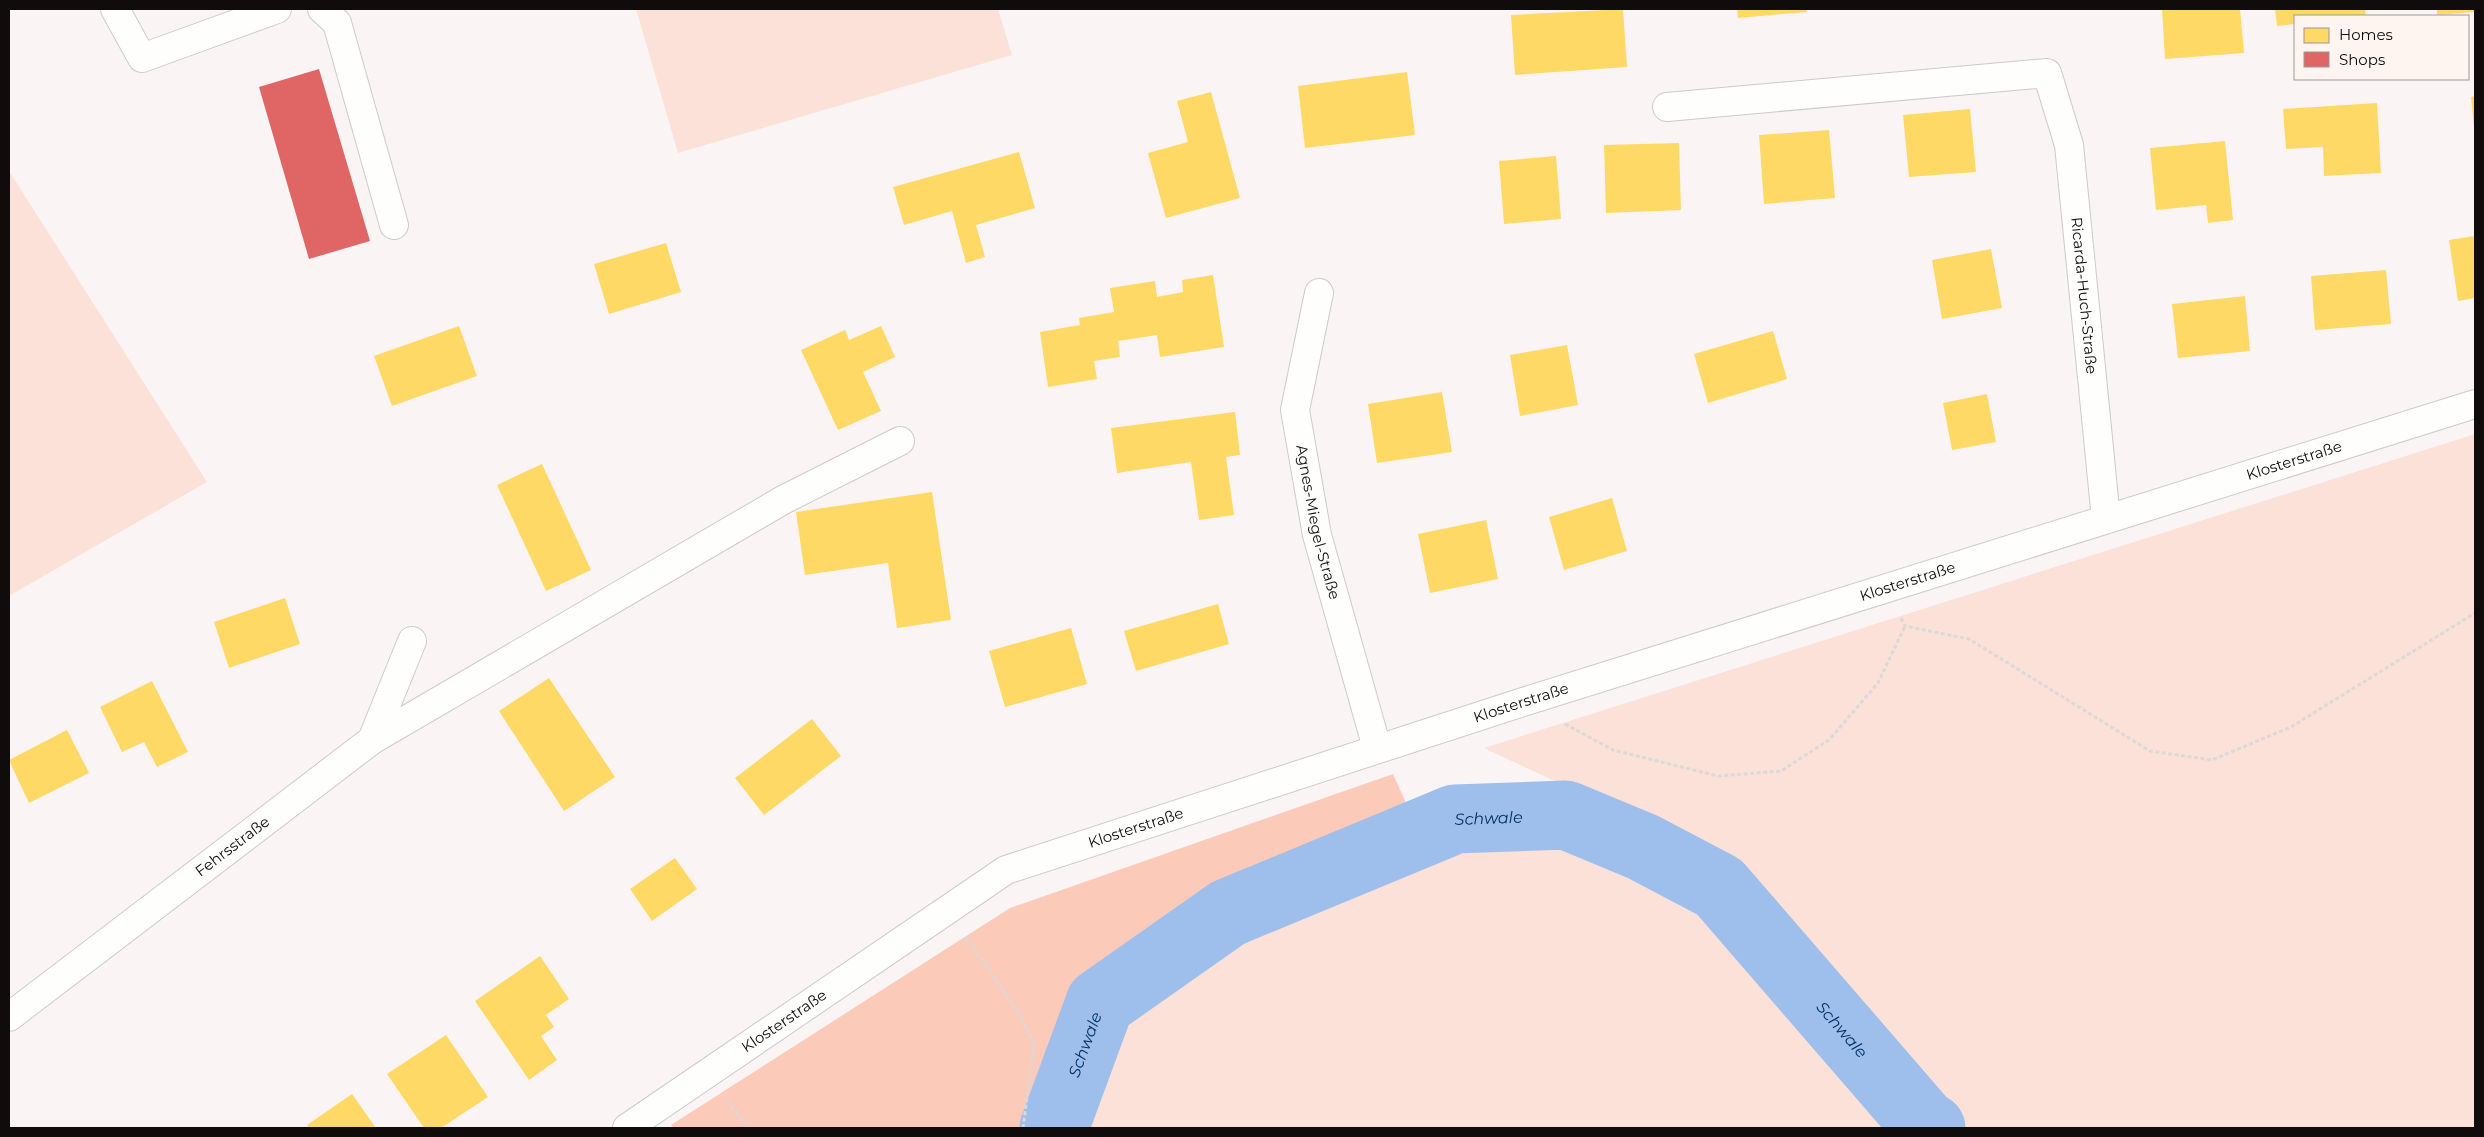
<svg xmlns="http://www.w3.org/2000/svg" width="2484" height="1137" viewBox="0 0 2484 1137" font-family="Montserrat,sans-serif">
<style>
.green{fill:#fbe1d8}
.forest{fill:#fbcab9}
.homes{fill:#ffd966}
.shops{fill:#e06666}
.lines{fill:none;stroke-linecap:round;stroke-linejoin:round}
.river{stroke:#9ebeeb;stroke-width:69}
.minor-casing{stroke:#cecac9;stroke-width:30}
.path{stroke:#dbd9d8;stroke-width:3;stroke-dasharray:4 2.5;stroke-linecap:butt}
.minor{stroke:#fefefd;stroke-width:28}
.labels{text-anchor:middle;stroke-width:5;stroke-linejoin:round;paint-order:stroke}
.street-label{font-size:15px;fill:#0f0c0b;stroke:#fef4f0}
.water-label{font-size:16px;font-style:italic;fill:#003169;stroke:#fef4f0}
</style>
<rect width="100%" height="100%" fill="#faf5f4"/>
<!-- green -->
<g class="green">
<path d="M636,9h362l14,46 -334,98z"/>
<path d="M9,171l198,311 -198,114z"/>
<path d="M2475,434v694h-1436l17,-81 37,-65 115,-84 202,-86 157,-25 -83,-39z"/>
</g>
<!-- forest -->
<path class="forest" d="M1393,774l17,38 -202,86 -115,84 -37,65 -17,81h-365l-3,-3 339,-217z"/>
<!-- homes -->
<g class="homes">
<path d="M1623,9l4,58 -112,8 -4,-60z"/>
<path d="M1737,9h69l1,3 -69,6z"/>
<path d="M2162,9h78l4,44 -79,6z"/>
<path d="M2275,9h90l1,7h-71v8l-18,2z"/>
<path d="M2437,9h38v3l-38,3z"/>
<path d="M1407,72l8,63 -110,13 -7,-62z"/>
<path d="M1211,92l29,106 -74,20 -18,-65 40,-11 -11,-41z"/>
<path d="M2475,96v32l-1,1 -3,-32z"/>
<path d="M2377,103l4,70 -57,3 -1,-29 -37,2 -3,-40z"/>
<path d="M1970,109l6,63 -67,5 -6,-62z"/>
<path d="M1829,130l6,68 -71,6 -5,-69z"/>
<path d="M2225,141l8,79 -25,3 -2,-18 -50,5 -6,-62z"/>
<path d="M1679,143l2,67 -75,3 -2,-68z"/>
<path d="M1019,152l16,56 -59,17 9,32 -19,6 -14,-52 -48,14 -11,-38z"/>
<path d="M1556,156l5,63 -57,5 -5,-63z"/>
<path d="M2475,236v62l-17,3 -9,-61z"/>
<path d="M666,243l15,49 -72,22 -15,-50z"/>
<path d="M1991,249l11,59 -60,11 -10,-59z"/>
<path d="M2386,270l5,54 -76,6 -4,-54z"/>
<path d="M1213,275l11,72 -64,10 -3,-22 -39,6 2,16 -26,4 3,18 -49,8 -8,-55 40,-7 -1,-7 35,-6 -4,-24 45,-7 2,16 26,-5 -1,-12z"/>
<path d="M2245,296l5,55 -72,7 -6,-54z"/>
<path d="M459,326l18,50 -85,30 -18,-50z"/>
<path d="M881,326l14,31 -32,15 18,39 -43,19 -37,-80 44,-20 4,10z"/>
<path d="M1773,331l14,48 -79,24 -14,-49z"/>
<path d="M1567,345l11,60 -58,11 -10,-61z"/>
<path d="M1442,392l10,60 -75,11 -9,-59z"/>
<path d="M1987,394l9,48 -44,8 -9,-47z"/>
<path d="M1235,412l5,43 -14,2 8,58 -35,5 -8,-58 -74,11 -6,-45z"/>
<path d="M542,464l49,106 -45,21 -49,-106z"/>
<path d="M932,492l19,128 -54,8 -9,-65 -83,12 -9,-63z"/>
<path d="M1612,498l15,53 -63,19 -15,-53z"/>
<path d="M1486,520l12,59 -68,14 -12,-59z"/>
<path d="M285,598l15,46 -71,24 -15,-46z"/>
<path d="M1218,604l11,40 -93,27 -12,-40z"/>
<path d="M1071,628l16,56 -82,23 -16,-56z"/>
<path d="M549,678l66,99 -51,34 -65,-100z"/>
<path d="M152,681l36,71 -31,15 -13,-25 -22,10 -22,-45z"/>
<path d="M812,719l29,37 -77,59 -29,-37z"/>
<path d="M67,730l22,43 -60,30 -20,-43z"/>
<path d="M675,858l22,31 -45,32 -22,-32z"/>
<path d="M540,956l29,43 -23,16 8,12 -13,9 16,24 -28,20 -54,-79z"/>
<path d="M446,1035l42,62 -47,31h-17l-37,-54z"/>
<path d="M352,1094l24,34h-67l-2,-3z"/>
</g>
<!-- shops -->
<path class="shops" d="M319,69l51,172 -61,18 -50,-172z"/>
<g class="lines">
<!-- river -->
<path class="river" id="s1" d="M1054,1128l46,-125 128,-90 227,-94 111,-4 77,32 76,40 206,238 6,3"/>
<!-- minor casing -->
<g class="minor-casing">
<g id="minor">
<path d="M115,9l27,49 135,-49"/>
<path d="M322,9l15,14 57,202"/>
<path id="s2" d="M1667,107l380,-34 22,72 37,374"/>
<path id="s3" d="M1319,293l-24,117 22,125 60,213"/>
<path d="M372,740l411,-240 117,-59"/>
<path id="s4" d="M9,1017l363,-277 40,-99"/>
<path id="s5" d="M627,1128l379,-258 517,-168 952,-298"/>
</g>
</g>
<!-- path -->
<g class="path">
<path d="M1901,618l4,8 64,13 181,112 62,9 79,-33 184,-114"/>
<path d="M1565,724l48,26 105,26 63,-5 48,-31 49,-57 27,-57"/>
<path d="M966,937l54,78 14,28 -11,85"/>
<path d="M727,1101l22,27"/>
</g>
<!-- minor -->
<use href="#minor" class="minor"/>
</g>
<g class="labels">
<!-- street labels -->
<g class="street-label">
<text dy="5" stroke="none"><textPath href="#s2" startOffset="608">Ricarda-Huch-Straße</textPath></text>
<text dy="5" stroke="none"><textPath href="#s5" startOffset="1810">Klosterstraße</textPath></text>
<text dy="5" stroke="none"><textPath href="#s3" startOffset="234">Agnes-Miegel-Straße</textPath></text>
<text dy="5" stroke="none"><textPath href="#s5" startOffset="1405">Klosterstraße</textPath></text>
<text dy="5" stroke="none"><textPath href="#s5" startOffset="1000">Klosterstraße</textPath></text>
<text dy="5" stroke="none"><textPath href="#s5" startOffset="595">Klosterstraße</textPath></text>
<text dy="5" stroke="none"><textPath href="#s4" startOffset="281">Fehrsstraße</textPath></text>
<text dy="5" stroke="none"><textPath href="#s5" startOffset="190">Klosterstraße</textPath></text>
</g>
<!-- water labels -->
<g class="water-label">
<text dy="6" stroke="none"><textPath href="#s1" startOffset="569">Schwale</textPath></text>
<text dy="6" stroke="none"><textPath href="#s1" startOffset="1004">Schwale</textPath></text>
<text dy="6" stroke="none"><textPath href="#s1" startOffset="89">Schwale</textPath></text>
</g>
</g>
<!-- border -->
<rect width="2484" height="1137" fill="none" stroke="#0f0c0b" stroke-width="20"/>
<!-- legend -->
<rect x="2294" y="15" width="175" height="65" fill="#fef4f0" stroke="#9e9794"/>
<rect x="2304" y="28" width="25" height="15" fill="#ffd966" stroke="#9e9794"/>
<text x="2339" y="40" font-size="15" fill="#0f0c0b">Homes</text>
<rect x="2304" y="52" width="25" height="15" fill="#e06666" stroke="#9e9794"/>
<text x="2339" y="65" font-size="15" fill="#0f0c0b">Shops</text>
</svg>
